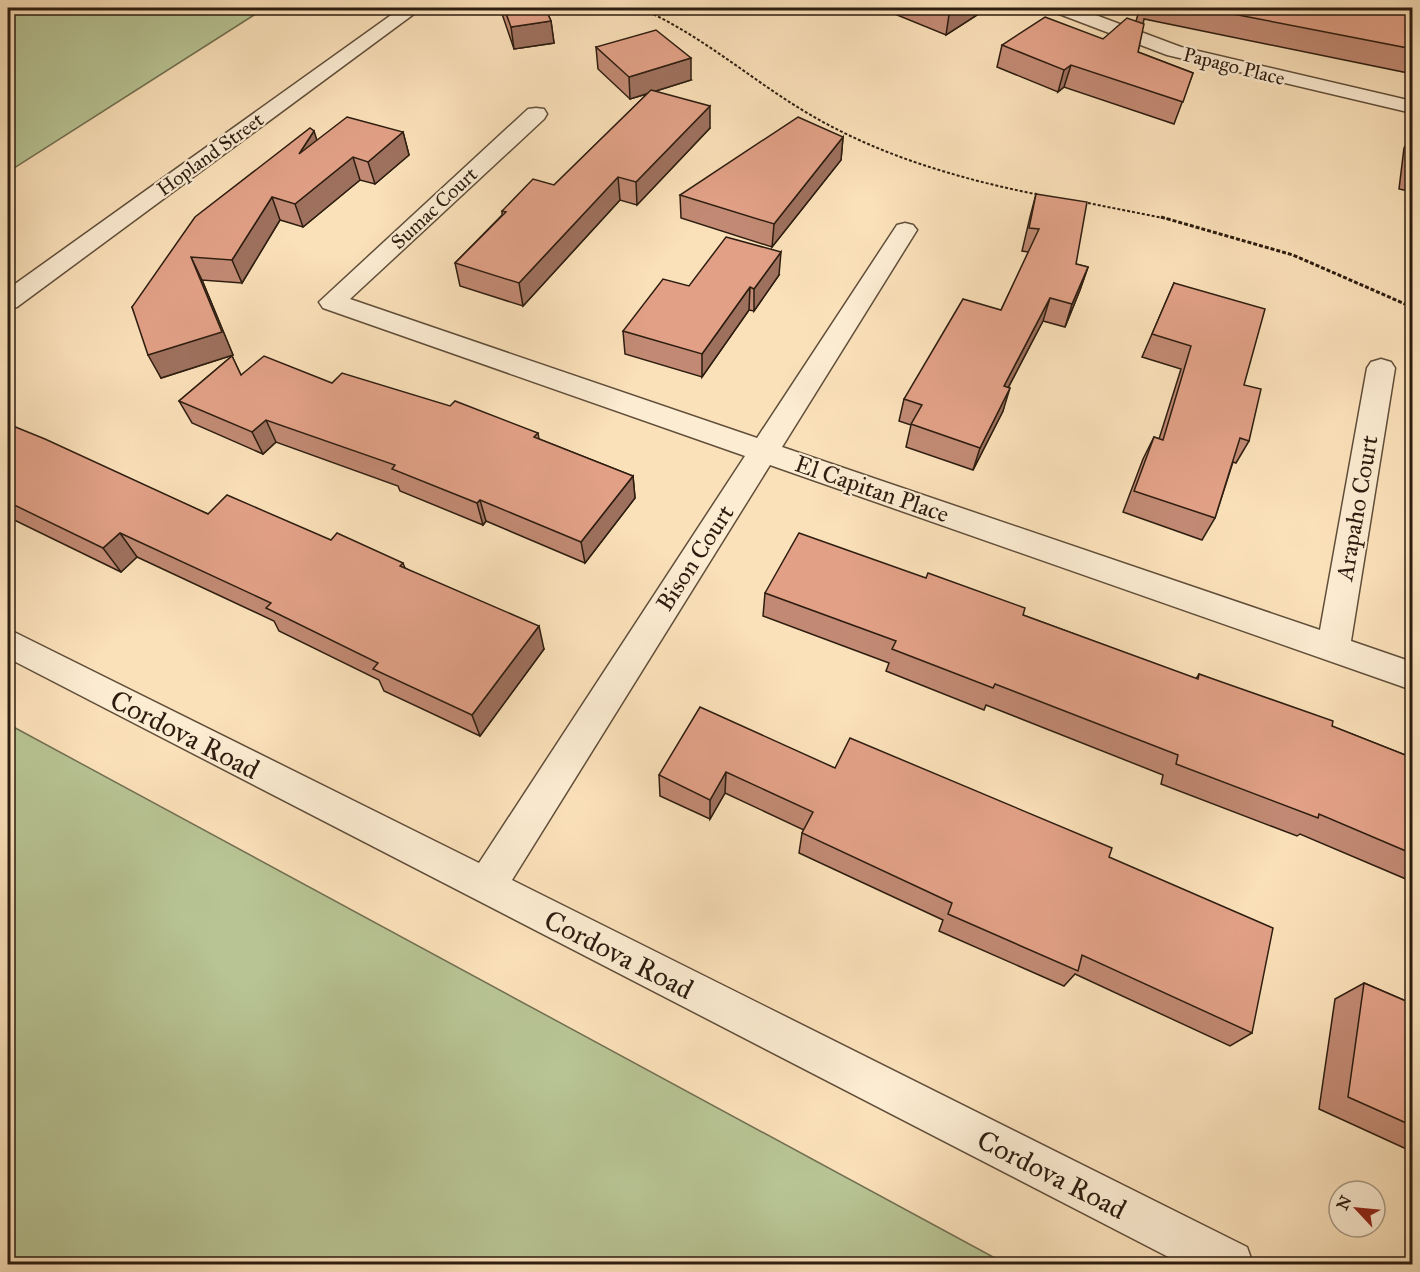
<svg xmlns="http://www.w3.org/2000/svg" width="1420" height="1272" viewBox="0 0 1420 1272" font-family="'IM FELL Great Primer',serif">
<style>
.green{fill:#b8c494;stroke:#727052;stroke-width:1.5}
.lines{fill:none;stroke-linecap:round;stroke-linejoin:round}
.minor-casing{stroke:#604e3a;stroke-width:3}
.path-far1{stroke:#2d1d10;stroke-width:2;stroke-dasharray:3 2;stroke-linecap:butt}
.path{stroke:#2d1d10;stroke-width:3;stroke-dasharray:4 2;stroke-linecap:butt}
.minor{fill:#fcecd2;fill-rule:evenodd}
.wall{fill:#c28a74;stroke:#2d1d10;stroke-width:1.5}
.shaded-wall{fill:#9e715e;stroke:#2d1d10;stroke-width:1.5}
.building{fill:#e2a187;stroke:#2d1d10;stroke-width:1.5}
.labels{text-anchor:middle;stroke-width:4.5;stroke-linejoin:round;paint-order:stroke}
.far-street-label{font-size:20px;fill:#2d1d10;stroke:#fcecd2}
.street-label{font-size:24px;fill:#2d1d10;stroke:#fcecd2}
.near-street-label{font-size:28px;fill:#2d1d10;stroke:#fcecd2}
</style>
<rect width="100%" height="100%" fill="#fbe1ba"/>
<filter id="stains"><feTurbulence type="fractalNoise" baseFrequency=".00333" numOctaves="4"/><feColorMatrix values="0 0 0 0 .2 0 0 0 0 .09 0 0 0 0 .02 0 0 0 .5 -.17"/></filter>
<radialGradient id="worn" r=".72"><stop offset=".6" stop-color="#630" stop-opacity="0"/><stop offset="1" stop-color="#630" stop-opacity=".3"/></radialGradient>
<!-- green -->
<g class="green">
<path d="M8,8h257l-257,164z"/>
<path d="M8,724l998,540h-998z"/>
</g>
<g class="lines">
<!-- minor casing -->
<g class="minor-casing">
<g id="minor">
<path d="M401,8h21l-405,299 -9,2v-20z"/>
<path d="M1052,8h25l104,39 231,54v12l-245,-58 -113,-43z"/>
<path d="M536,108l8,1 3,5 -3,5 -194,180 407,139 140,-213 8,-2 8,2 4,5 -135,217 538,183 47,-262 4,-6 10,-3 10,3 4,6 -44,273 61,21v28l-642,-225 -258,415 735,367 6,17h-71l-1174,-606v-29l471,234 266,-407 -422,-148 -4,-6 209,-193z"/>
</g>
</g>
<!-- path-far1 -->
<g class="path-far1">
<path d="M640,8c62,27 111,72 169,106 71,42 151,65 231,81"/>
<path d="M1083,202l85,17"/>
</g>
<!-- path -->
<path class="path" d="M1161,217l132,38 119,52"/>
<!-- minor -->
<use href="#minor" class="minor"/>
</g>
<!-- wall -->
<g class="wall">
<path d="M500,8h45l6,13 3,22 -40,6z"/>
<path d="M880,8h108l-42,27z"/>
<path d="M1140,8h273v66l-269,-55 -6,33 55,21 -19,51 -110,-37 -6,5 -61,-25 5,-22 101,-6 33,-18z"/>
<path d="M596,47l95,33 -35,11 54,37 -73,77 -17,-5 -97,106 -63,-20 -5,-23 47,-48v-4l52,-26 93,-91 -17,5 -32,-30z"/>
<path d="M403,132l6,23 -34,29 -15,-4 -57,47 -23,-7 -38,63 -40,-3 31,75 -72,23 -29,-71 185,-167z"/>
<path d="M1413,133v59l-14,-3 5,-41z"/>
<path d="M843,137l-2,23 -69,87 -91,-29 -1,-23z"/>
<path d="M1036,194l40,70 12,3 -8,23 -15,37 -22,-6 -35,67 -5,23 -30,59 -67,-23 5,-22 -12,-4 5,-22 97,-89 28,-58 -7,-1 8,-34z"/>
<path d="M779,275l-25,36 -5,-1 -47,67 -77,-23 -2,-23 66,-45z"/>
<path d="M1174,283l70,102 5,56 -13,22 -3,-1 -18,56 -13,22 -79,-28 20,-53 11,-22 5,2 22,-70 -39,-12z"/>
<path d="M232,356l9,19 91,8 206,50 1,6 94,37 2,22 -50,65 -99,-42 -3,4 -83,-34 -2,-5 -122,-44 -13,12 -71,-31 -13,-22z"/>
<path d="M8,424l200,90 123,26 72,23 2,5 139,81 -64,87 -96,-45 -5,-11 -100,-49 -5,-10 -137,-64 -16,15 -113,-55z"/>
<path d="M765,593l258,22 173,64 3,-5 214,84v124l-113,-48 -3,2 -136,-52 2,-9 -177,-70 -2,5 -98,-39 3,-8 -126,-47z"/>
<path d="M835,768l274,89 143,176 -22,13 -155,-72 -11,12 -125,-55 4,-11 -144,-67 3,-20 2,-3 -79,-37 -15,26 -50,-23 -1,-21z"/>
<path d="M1364,983l49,21v148l-94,-43 16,-110z"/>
</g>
<!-- shaded-wall -->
<g class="shaded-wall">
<path d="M960,8h28l-42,27 3,-20z"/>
<path d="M551,21l3,22 -40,6 -3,-22z"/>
<path d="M691,58v22l-61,19 -1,-22z"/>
<path d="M1071,65l-7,22 -6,5 6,-22z"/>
<path d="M710,106v22l-73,77 -1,-23z"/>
<path d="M314,131l7,22 -22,1z"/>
<path d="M403,132l6,23 -34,29 -7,-22z"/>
<path d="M843,137l-2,23 -69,87 2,-23z"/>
<path d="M353,157l7,23 -57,47 -8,-23z"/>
<path d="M618,177l2,23 -97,106 -4,-23z"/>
<path d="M272,197l8,23 -38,63 -10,-23z"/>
<path d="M781,252l-2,23 -25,36v-22z"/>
<path d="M191,257l11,23 31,75 -72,23 -13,-23z"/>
<path d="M1088,267l-8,23 -15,37 7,-23z"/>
<path d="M750,287l-1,23 -47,67v-23z"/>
<path d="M1050,298l-7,23 -46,88 7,-23z"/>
<path d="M1010,388l-7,23 -30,59 7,-22z"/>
<path d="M266,420l10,22 -13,12 -11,-22z"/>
<path d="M633,476l2,22 -50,65 -4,-21z"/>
<path d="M480,500l6,21 -3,4 -6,-22z"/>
<path d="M120,533l17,24 -16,15 -18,-24z"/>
<path d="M539,626l5,23 -64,87 -8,-21z"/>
<path d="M726,772l-1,21 -15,26v-19z"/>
</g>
<!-- building -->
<g class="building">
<path d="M504,8h41l6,13 -40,6z"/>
<path d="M932,8h28l-11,7z"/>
<path d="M1202,8h211v41z"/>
<path d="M1045,17l58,22 24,-21 17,6 -6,28 55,21 -10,29 -112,-37 -7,5 -62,-25z"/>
<path d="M656,30l35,28 -62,19 -33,-30z"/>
<path d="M651,90l59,16 -74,76 -18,-5 -99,106 -64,-20 51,-51 -4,-1 31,-32 21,6z"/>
<path d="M347,117l56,15 -35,30 -15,-5 -58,47 -23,-7 -40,63 -41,-3 31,75 -74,23 -16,-48 63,-90 115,-89 4,3 -15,23z"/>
<path d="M798,117l45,20 -69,87 -94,-29z"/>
<path d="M1036,194l51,8 -11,62 12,3 -16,37 -22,-6 -46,88 6,2 -30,60 -69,-24 11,-19 -18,-6 59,-100 38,11 38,-81 -10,-1z"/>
<path d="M726,237l55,15 -27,37 -4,-2 -48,67 -79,-23 40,-52 26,7z"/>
<path d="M1174,283l91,26 -21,76 17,4 -12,52 -9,-3 -25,80 -81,-27 20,-54 9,3 28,-94 -39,-12z"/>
<path d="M232,356l9,19 23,-19 68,27 10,-10 108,33 5,-5 83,32 -4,4 99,39 -52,66 -101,-42 -3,3 -85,-34 3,-4 -129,-45 -14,12 -73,-31z"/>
<path d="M8,424l37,15 163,75 19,-19 104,45 6,-7 66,30 -3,3 139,60 -67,89 -99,-46 5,-6 -112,-55 5,-5 -151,-70 -17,15 -95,-46z"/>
<path d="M799,533l127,45 2,-5 97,35 -2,7 175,64 1,-5 134,47 -1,5 81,32v96l-94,-40 -1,4 -142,-54 2,-9 -183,-71 -2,4 -101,-39 4,-8 -131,-48z"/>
<path d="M700,707l135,61 15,-30 262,110 -3,9 164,71 -21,105 -170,-78 -4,16 -130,-57 4,-11 -150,-70 11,-21 -87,-40 -16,28 -51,-25z"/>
<path d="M1364,983l49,21v122l-65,-29z"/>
</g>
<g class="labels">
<!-- far-street labels -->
<g class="far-street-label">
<text transform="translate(1234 66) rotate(14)" y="7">Papago Place</text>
<text transform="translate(210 154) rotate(-36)" y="7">Hopland Street</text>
<text transform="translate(434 208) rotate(-43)" y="7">Sumac Court</text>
</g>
<!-- street labels -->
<g class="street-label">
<text transform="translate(872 489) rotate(19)" y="8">El Capitan Place</text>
<text transform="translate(1357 508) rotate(-80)" y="8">Arapaho Court</text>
<text transform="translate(695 558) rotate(-57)" y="8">Bison Court</text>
</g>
<!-- near-street labels -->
<g class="near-street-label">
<text transform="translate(185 734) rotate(27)" y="10">Cordova Road</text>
<text transform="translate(619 954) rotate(27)" y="10">Cordova Road</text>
<text transform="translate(1052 1174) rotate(27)" y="10">Cordova Road</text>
</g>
</g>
<!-- margin -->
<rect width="1420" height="1272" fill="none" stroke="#fbe1ba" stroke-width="30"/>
<rect x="9" y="9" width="1402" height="1254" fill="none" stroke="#2d1d10" stroke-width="3"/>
<rect x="15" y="15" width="1390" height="1242" fill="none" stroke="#2d1d10" stroke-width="1.5"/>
<!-- north arrow -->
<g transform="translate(1357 1209) rotate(296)"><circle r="28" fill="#fcecd2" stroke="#a99984" stroke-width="1.5"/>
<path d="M0-4.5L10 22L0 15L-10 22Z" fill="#8f2418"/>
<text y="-9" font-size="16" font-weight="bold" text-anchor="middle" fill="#2d1d10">N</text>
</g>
<rect width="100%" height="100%" filter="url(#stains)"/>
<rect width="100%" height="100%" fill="url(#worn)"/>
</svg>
